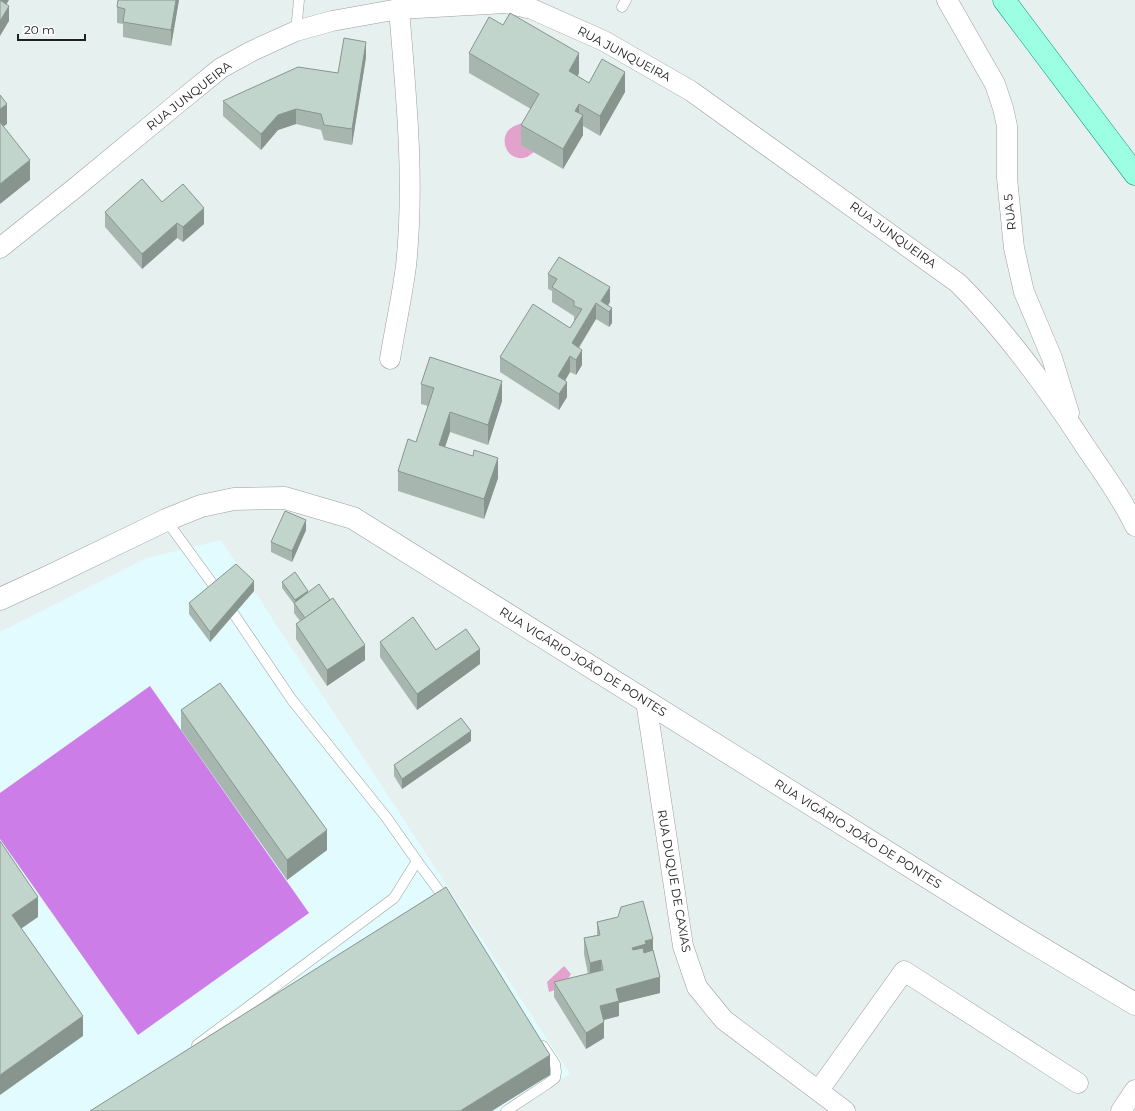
<svg xmlns="http://www.w3.org/2000/svg" width="1135" height="1111" viewBox="0 0 1135 1111" font-family="Montserrat,sans-serif">
<style>
.education{fill:#e1fbff}
.pitch{fill:#cc7de7}
.water{fill:#e3a2cc}
.lines{fill:none;stroke-linecap:round;stroke-linejoin:round}
.service-casing{stroke:#9d9d9d;stroke-width:11}
.minor-casing{stroke:#9d9d9d;stroke-width:21}
.tertiary-casing{stroke:#9d9d9d;stroke-width:23}
.primary-casing{stroke:#009c7c;stroke-width:23}
.service{stroke:#fff;stroke-width:10}
.minor{stroke:#fff;stroke-width:20}
.tertiary{stroke:#fff;stroke-width:22}
.primary{stroke:#9dffe1;stroke-width:22}
.wall{fill:#a7b7af}
.shaded-wall{fill:#88958f}
.building{fill:#c2d5cc;stroke:#88958f}
.labels{text-anchor:middle;stroke-width:3.5;stroke-linejoin:round;paint-order:stroke}
.street-label{font-size:12px;fill:#202020;stroke:#fff}
</style>
<rect width="100%" height="100%" fill="#e6f1ef"/>
<!-- education -->
<path class="education" d="M221,540l349,534 -58,37h-512v-479l147,-74z"/>
<!-- pitch -->
<path class="pitch" d="M150,686l159,227 -171,122 -138,-196v-46z"/>
<!-- water -->
<g class="water">
<path d="M530,122l-8,23 12,7c-3,2 -7,6 -11,6 -14,2 -23,-14 -16,-26 5,-7 15,-9 23,-10z"/>
<path d="M564,966l7,8c-5,9 -13,16 -22,18l-2,-10z"/>
</g>
<g class="lines">
<!-- service casing -->
<g class="service-casing">
<g id="service">
<path d="M622,7l4,-7"/>
<path d="M296,31l3,-31"/>
<path d="M166,520l59,81 67,99 94,117 31,44 -23,37 -197,147"/>
<path d="M417,861l31,42"/>
<path d="M506,1111l41,-27 8,-6 1,-6 -1,-8 -12,-18"/>
</g>
</g>
<!-- minor casing -->
<g class="minor-casing">
<g id="minor">
<path d="M947,0l48,84 8,24 4,18v52l7,70 10,44 28,66 17,55"/>
<path d="M0,248l75,-60 103,-85 43,-35 31,-17 44,-20 36,-10 67,-12 107,-6 26,6 72,32 87,50 267,192c49,49 90,106 127,163 18,27 37,52 50,80"/>
<path d="M390,359c5,-31 12,-62 16,-93 9,-86 0,-172 -7,-257"/>
<path d="M646,701l37,245 14,41 27,33 121,91"/>
<path d="M819,1090l85,-119 174,112"/>
<path d="M1121,1111l14,-21"/>
</g>
</g>
<!-- tertiary casing -->
<g class="tertiary-casing">
<path id="tertiary" d="M0,599l50,-23 116,-56 35,-14 33,-7 51,-1 68,20 662,414 120,72"/>
</g>
<!-- primary casing -->
<g class="primary-casing">
<path id="primary" d="M1004,0l131,174"/>
</g>
<!-- service -->
<use href="#service" class="service"/>
<!-- minor -->
<use href="#minor" class="minor"/>
<!-- tertiary -->
<use href="#tertiary" class="tertiary"/>
<!-- primary -->
<use href="#primary" class="primary"/>
</g>
<!-- wall -->
<g class="wall">
<path d="M179,0l-8,46 -48,-9v-13l-6,-1v-16z"/>
<path d="M469,53l110,20 -1,3 11,7 36,9 -25,44 -17,-10v9l-20,34 -42,-24v-20l10,-16 -62,-36z"/>
<path d="M366,57l-14,88 -28,-5 -3,-10 -25,-6 -18,6 -17,20 -38,-34v-15l115,-28z"/>
<path d="M162,202l42,22 -21,18 -6,-4 -35,31 -37,-42v-15z"/>
<path d="M548,274l62,28 -2,3 4,18 -3,4 -13,-8 -17,29 3,17 -6,10 -6,-3 -5,9 2,16 -8,13 -59,-38v-15l70,-29 4,-7v-5l-22,-14v-11l-4,-2z"/>
<path d="M421,384l81,17 -14,44 -38,-13 -5,15 53,31 -14,41 -86,-28v-20l18,-29 12,-36 -7,-2z"/>
<path d="M306,530l-14,32 -21,-10v-10z"/>
<path d="M282,582l26,11 57,67 -38,26 -31,-47v-15l4,-3 -6,-8v-9l-12,-16z"/>
<path d="M254,591l-44,51 -21,-28v-11z"/>
<path d="M380,642l56,8 44,14 -63,46 -37,-53z"/>
<path d="M181,710l146,140 -40,30 -106,-150z"/>
<path d="M471,741l-69,48 -8,-13v-11z"/>
<path d="M597,922l56,29 7,42 -41,10v13l-16,4 1,18 -18,11 -32,-52v-15l34,-8 -4,-20v-16l13,-3z"/>
</g>
<!-- shaded-wall -->
<g class="shaded-wall">
<path d="M0,0h9l-9,15z"/>
<path d="M176,0h3l-8,46v-16z"/>
<path d="M9,6v15l-9,15v-15z"/>
<path d="M366,42v15l-14,88v-16z"/>
<path d="M579,53v20l-10,18v-20z"/>
<path d="M625,72v20l-25,44v-20z"/>
<path d="M7,104v20l-7,5v-20z"/>
<path d="M579,104v17l4,-6v20l-20,34v-20l12,-38z"/>
<path d="M296,109v15l-18,6 -17,20v-16l17,-19z"/>
<path d="M30,160v20l-30,24v-20z"/>
<path d="M204,208v16l-21,18v-15z"/>
<path d="M177,223v15l-35,31v-15z"/>
<path d="M610,287v15l-4,7 -5,-8z"/>
<path d="M596,303v16l-24,39v-15z"/>
<path d="M612,308v15l-3,4v-15z"/>
<path d="M582,350v15l-6,10v-15z"/>
<path d="M570,356v16l-12,20v-16z"/>
<path d="M502,381v20l-14,44v-20z"/>
<path d="M567,382v15l-8,13v-16z"/>
<path d="M450,412v20l-11,33v-20z"/>
<path d="M498,458v20l-14,41v-20z"/>
<path d="M306,520v10l-14,32v-11z"/>
<path d="M254,581v10l-44,51v-10z"/>
<path d="M308,591v5l-13,9v-5z"/>
<path d="M365,645v15l-38,26v-16z"/>
<path d="M480,649v15l-63,46v-16z"/>
<path d="M471,731v10l-69,48v-10z"/>
<path d="M327,830v20l-40,30v-20z"/>
<path d="M38,897v20l-26,18v-20z"/>
<path d="M653,939v15l-21,9v-15l13,-7z"/>
<path d="M601,960v16l-11,2v-15z"/>
<path d="M660,977v16l-41,10v13l-19,5v-15l16,-17z"/>
<path d="M83,1016v20l-83,59v-20z"/>
<path d="M604,1022v16l-18,11v-16z"/>
<path d="M550,1055v20l-58,36h-32z"/>
</g>
<!-- building -->
<g class="building">
<path d="M0,0l9,6 -9,15z"/>
<path d="M118,0h58l-5,30 -48,-8 2,-13 -8,-2z"/>
<path d="M510,13l69,40 -10,18 20,12 13,-24 23,13 -25,44 -21,-12 -4,7 8,4 -20,34 -42,-24 18,-31 -70,-41 20,-36 14,8z"/>
<path d="M344,38l22,4 -14,87 -28,-4 -3,-11 -25,-5 -18,6 -17,19 -38,-33 75,-34 40,6z"/>
<path d="M0,95l7,9 -7,5z"/>
<path d="M0,122l30,38 -30,24z"/>
<path d="M142,179l20,23 21,-18 21,24 -21,19 -6,-4 -35,31 -37,-42z"/>
<path d="M559,257l51,30 -9,14 11,7 -3,4 -13,-9 -24,40 10,7 -6,10 -6,-4 -12,20 9,6 -8,12 -59,-37 33,-53 37,24 12,-19 -8,-3v-5l-22,-14 5,-8 -9,-5z"/>
<path d="M430,357l72,24 -14,44 -38,-13 -11,33 34,11 1,-6 24,8 -14,41 -86,-28 10,-32 8,3 18,-54 -13,-4z"/>
<path d="M285,511l21,9 -14,31 -21,-9z"/>
<path d="M236,564l18,17 -44,51 -21,-29z"/>
<path d="M295,572l13,19 -13,9 -13,-18z"/>
<path d="M319,584l11,16 -25,18 -11,-15z"/>
<path d="M333,598l32,47 -38,25 -31,-46z"/>
<path d="M413,617l23,33 30,-21 14,20 -63,45 -37,-52z"/>
<path d="M220,683l107,147 -40,30 -106,-150z"/>
<path d="M461,718l10,13 -69,48 -8,-14z"/>
<path d="M0,841l38,56 -26,18 71,101 -83,59z"/>
<path d="M446,887l104,168 -90,56h-370z"/>
<path d="M643,901l10,38 -8,2 1,3 -14,4 1,2 10,-2 1,5 9,-3 7,27 -44,12 3,12 -19,5 4,16 -18,11 -32,-51 49,-12 -2,-10 -11,3 -6,-25 16,-3 -3,-13 21,-5 3,-10z"/>
</g>
<g class="labels">
<!-- street labels -->
<g class="street-label">
<text transform="translate(624 54) rotate(28)" y="4">RUA JUNQUEIRA</text>
<text transform="translate(189 96) rotate(-38)" y="4">RUA JUNQUEIRA</text>
<text transform="translate(1010 212) rotate(-96)" y="4">RUA 5</text>
<text transform="translate(893 235) rotate(36)" y="4">RUA JUNQUEIRA</text>
<text transform="translate(583 662) rotate(32)" y="4">RUA VIGÁRIO JOÃO DE PONTES</text>
<text transform="translate(858 834) rotate(32)" y="4">RUA VIGÁRIO JOÃO DE PONTES</text>
<text transform="translate(674 881) rotate(80)" y="4">RUA DUQUE DE CAXIAS</text>
</g>
</g>
<!-- scale -->
<path d="M18 34v6h67v-6" fill="none" stroke="#202020" stroke-width="2"/>
<text x="24" y="34" font-size="12" fill="#202020" stroke="#ffffff" stroke-width="3" paint-order="stroke">20 m</text>
</svg>
